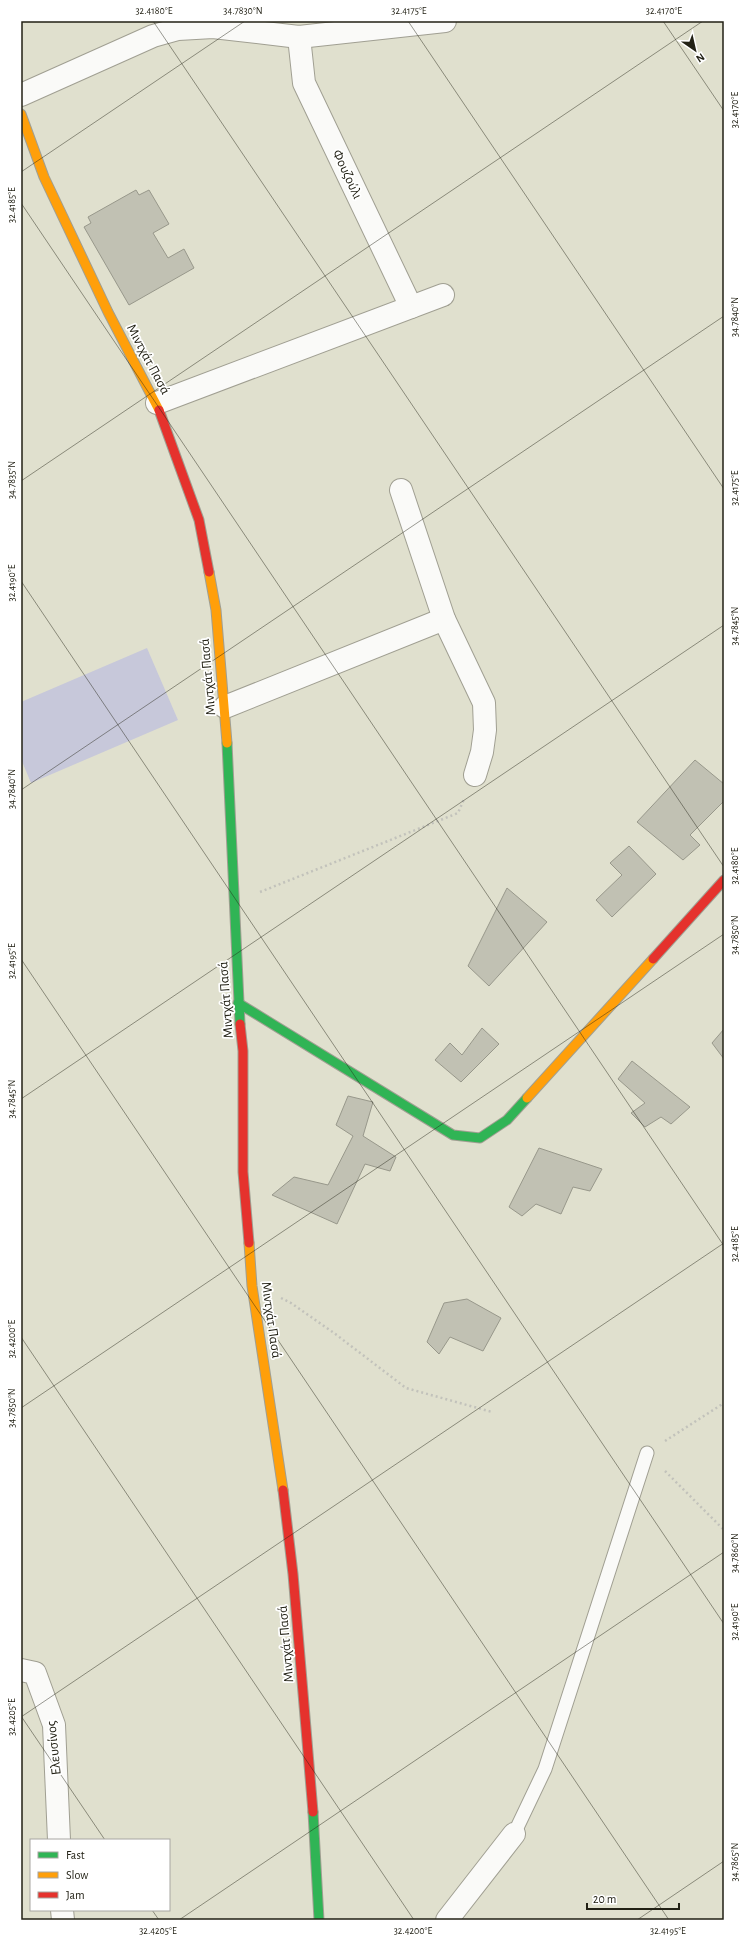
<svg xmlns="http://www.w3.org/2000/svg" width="745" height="1941" viewBox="0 0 745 1941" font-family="'Alegreya Sans',sans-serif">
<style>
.grass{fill:#c7c8da}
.building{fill:#c1c1b3;stroke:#98988b}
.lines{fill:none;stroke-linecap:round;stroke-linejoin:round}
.lane-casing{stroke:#a09f92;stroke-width:15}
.street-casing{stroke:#a09f92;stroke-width:24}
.fast-casing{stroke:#a09f92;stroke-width:11}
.slow-casing{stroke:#a09f92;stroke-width:11}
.jam-casing{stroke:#a09f92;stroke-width:11}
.path{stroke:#c2c2bb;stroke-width:2.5;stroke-dasharray:2 3;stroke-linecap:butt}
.lane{stroke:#fafaf8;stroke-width:13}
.street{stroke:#fafaf8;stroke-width:22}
.fast{stroke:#30b455;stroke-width:9}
.slow{stroke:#ff9f0a;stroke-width:9}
.jam{stroke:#e5322d;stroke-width:9}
.ticks{fill:none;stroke:#222115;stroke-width:1;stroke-opacity:0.45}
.labels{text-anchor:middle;stroke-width:3.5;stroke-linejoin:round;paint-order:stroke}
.street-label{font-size:14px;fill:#222115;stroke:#fff}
.neatline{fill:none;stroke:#222115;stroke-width:1.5}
.ticks-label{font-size:10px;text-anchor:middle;fill:#222115}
</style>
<rect width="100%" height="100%" fill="#e0e0ce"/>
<!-- grass -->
<path class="grass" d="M147,648l31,72 -147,63 -10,-24v-57z"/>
<!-- building -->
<g class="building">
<path d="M136,190l3,5 10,-5 20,34 -16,9 15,25 16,-9 10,19 -65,37 -45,-78 7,-4 -3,-6z"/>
<path d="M695,760l29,24v17l-34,34 10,10 -17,15 -46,-38z"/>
<path d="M629,846l27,28 -44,43 -16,-17 26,-25 -12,-12z"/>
<path d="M507,888l40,34 -58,64 -21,-20z"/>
<path d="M482,1028l17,16 -38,38 -26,-22 15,-17 12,12z"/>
<path d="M724,1029v30l-12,-16z"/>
<path d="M632,1061l58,46 -19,17 -10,-7 -16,10 -14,-14 14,-10 -27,-24z"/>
<path d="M348,1096l25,6 -10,34 33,21 -6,14 -25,-7 -28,60 -65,-29 22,-18 34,8 25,-49 -17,-11z"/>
<path d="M539,1148l63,21 -12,22 -17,-4 -12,27 -25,-10 -14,12 -13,-9z"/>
<path d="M467,1299l34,19 -18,33 -33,-14 -11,17 -12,-12 17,-39z"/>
</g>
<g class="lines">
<!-- lane casing -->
<g class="lane-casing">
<path id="lane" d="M514,1834l31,-65 102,-316"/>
</g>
<!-- street casing -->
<g class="street-casing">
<g id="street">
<path d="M299,37l5,46 107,224"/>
<path d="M21,95l132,-59 25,-7 35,-2 86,10 146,-16"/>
<path d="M157,403l286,-108"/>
<path d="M401,490l43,129 40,84 1,27 -3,22 -7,23"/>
<path d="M225,707l219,-88"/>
<path d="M21,1670l14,3 19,52 5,115"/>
<path d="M62,1910l1,10"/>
<path d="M447,1920l67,-86"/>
</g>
</g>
<!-- fast casing -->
<g class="fast-casing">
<g id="fast">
<path d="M227,743l13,281"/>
<path d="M238,1003l215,132 27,3 27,-18 20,-22"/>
<path d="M313,1812l6,108"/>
</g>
</g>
<!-- slow casing -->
<g class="slow-casing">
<g id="slow">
<path d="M21,114l23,63 64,135 51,98"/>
<path d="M209,572l7,38 11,133"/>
<path d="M527,1098l126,-139"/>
<path d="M249,1243l3,43 31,204"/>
</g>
</g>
<!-- jam casing -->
<g class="jam-casing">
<g id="jam">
<path d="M159,410l40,110 10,52"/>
<path d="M653,959l71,-79"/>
<path d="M240,1024l3,27v121l6,71"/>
<path d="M283,1490l10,84 20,238"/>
</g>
</g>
<!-- path -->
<g class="path">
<path d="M260,892l198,-79 6,-14"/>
<path d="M281,1298l10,5 43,30 72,55 86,24"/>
<path d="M665,1441l59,-38"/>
<path d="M665,1471l59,59"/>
</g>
<!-- lane -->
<use href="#lane" class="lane"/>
<!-- street -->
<use href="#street" class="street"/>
<!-- fast -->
<use href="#fast" class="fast"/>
<!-- slow -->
<use href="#slow" class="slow"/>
<!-- jam -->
<use href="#jam" class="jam"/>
</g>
<!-- ticks -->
<path class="ticks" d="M153,21l571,846M408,21l316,468M663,21l61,90M21,172l224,-151M21,203l703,1043M21,481l682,-460M21,581l703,1043M21,790l703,-474M21,959l648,961M21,1099l703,-474M21,1337l393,583M21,1408l703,-474M21,1716l84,124M21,1717l703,-474M152,1910l7,10M179,1920l545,-368M637,1920l87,-59"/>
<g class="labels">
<!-- street labels -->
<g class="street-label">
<text transform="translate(348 174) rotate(65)" y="5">Φουζούλι</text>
<text transform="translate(149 359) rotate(62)" y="5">Μιντχάτ Πασά</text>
<text transform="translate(207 677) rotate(-95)" y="5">Μιντχάτ Πασά</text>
<text transform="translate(225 1000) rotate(-94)" y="5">Μιντχάτ Πασά</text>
<text transform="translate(272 1320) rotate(82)" y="5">Μιντχάτ Πασά</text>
<text transform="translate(285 1644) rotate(-95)" y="5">Μιντχάτ Πασά</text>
<text transform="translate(53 1748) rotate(-96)" y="5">Ελευσίνος</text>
</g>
</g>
<!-- border -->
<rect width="745" height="1941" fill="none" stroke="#ffffff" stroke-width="44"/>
<!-- legend -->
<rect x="30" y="1839" width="140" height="72" fill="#ffffff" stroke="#a7a6a1"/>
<rect x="38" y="1852" width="20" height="6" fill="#30b455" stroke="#a7a6a1"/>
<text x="66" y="1859" font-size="12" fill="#222115">Fast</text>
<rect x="38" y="1872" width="20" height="6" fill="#ff9f0a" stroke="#a7a6a1"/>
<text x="66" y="1879" font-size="12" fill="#222115">Slow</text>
<rect x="38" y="1892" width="20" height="6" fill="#e5322d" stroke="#a7a6a1"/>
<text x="66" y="1899" font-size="12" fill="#222115">Jam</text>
<!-- north arrow -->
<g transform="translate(695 50) rotate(146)" stroke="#ffffff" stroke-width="3" paint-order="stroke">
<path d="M0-3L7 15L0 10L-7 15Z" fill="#222115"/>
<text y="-6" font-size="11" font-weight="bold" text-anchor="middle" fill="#222115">N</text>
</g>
<!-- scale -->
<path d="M587 1903v6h92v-6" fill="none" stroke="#222115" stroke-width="2"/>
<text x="593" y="1903" font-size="12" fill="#222115" stroke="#ffffff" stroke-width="3" paint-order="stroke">20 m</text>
<rect x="22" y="22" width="701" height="1897" class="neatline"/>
<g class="ticks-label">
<text x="154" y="14">32.4180°E</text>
<text x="243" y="14">34.7830°N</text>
<text x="409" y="14">32.4175°E</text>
<text x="664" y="14">32.4170°E</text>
<text transform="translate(734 110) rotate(-90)" y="4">32.4170°E</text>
<text transform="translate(11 205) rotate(-90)" y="4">32.4185°E</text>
<text transform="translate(734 317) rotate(-90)" y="4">34.7840°N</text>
<text transform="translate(11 480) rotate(-90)" y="4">34.7835°N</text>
<text transform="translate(734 488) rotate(-90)" y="4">32.4175°E</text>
<text transform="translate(11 583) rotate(-90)" y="4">32.4190°E</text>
<text transform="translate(734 626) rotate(-90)" y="4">34.7845°N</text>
<text transform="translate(11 789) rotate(-90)" y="4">34.7840°N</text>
<text transform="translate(734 866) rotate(-90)" y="4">32.4180°E</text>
<text transform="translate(734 935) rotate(-90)" y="4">34.7850°N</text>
<text transform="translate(11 961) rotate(-90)" y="4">32.4195°E</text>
<text transform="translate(11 1099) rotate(-90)" y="4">34.7845°N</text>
<text transform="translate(734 1244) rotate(-90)" y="4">32.4185°E</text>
<text transform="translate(11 1339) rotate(-90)" y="4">32.4200°E</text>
<text transform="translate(11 1408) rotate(-90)" y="4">34.7850°N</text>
<text transform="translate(734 1553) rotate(-90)" y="4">34.7860°N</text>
<text transform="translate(734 1622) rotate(-90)" y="4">32.4190°E</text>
<text transform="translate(11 1717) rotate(-90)" y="4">32.4205°E</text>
<text transform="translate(734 1862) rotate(-90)" y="4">34.7865°N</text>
<text x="158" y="1934">32.4205°E</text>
<text x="413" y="1934">32.4200°E</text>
<text x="668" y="1934">32.4195°E</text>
</g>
</svg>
